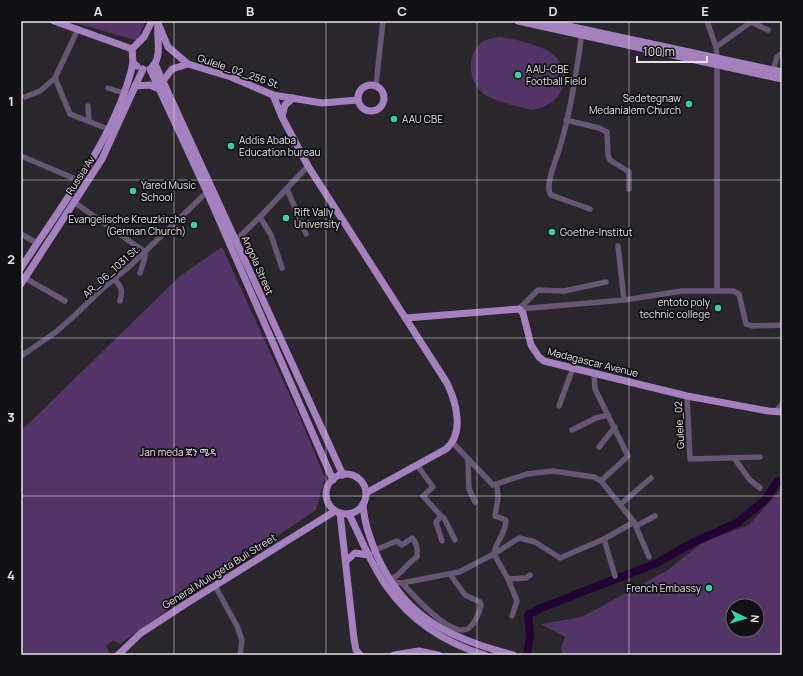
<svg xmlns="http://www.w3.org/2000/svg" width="803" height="676" viewBox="0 0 803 676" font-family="Manrope,'Noto Sans Ethiopic',sans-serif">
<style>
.green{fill:#523566;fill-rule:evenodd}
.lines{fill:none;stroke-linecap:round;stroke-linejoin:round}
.river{stroke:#210233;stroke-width:8}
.minor{stroke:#665573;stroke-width:5.5}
.major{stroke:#a480be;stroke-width:7}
.grid{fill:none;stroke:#e6e3e7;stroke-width:1;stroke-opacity:0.55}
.poi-dot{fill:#34d4a8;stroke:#111012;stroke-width:1.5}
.labels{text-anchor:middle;stroke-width:3.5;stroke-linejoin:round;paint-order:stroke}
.poi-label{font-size:10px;fill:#e6e3e7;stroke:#111012;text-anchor:start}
.street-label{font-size:10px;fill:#e6e3e7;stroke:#111012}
.park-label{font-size:10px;fill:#eadff3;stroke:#111012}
.neatline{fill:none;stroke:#e6e3e7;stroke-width:1.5}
.grid-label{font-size:13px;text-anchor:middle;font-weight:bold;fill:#e6e3e7}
</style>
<rect width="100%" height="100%" fill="#29262c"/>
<!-- green -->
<g class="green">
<path d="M69,21h76l-7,20z"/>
<path d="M500,37c15,2 46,9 56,20 20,22 3,50 -24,53 -15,-4 -32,-7 -45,-14 -19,-11 -22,-41 -5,-54 6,-4 12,-4 18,-5z"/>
<path d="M222,247l80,175 23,56 -9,32 -125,83 -71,51 -7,-4 -7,6 5,9h-90v-224l159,-155z"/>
<path d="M782,488v167h-220l-1,-7 4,-11 -24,-13 41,-7 86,-47 35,-28 46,-17zM733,606h24v24h-24z"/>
</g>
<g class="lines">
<!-- river -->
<path class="river" d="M527,655l3,-20 -2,-20 13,-7 116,-45 33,-19 47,-21 28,-23 13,-19 4,-1"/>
<!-- minor -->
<g class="minor">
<path d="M707,21l9,26 1,11v232"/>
<path d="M78,29l-23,49 15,36 38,15"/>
<path d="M582,32c-5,38 -13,91 -26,127 -3,9 -11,28 -5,36l39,14"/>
<path d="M716,47l35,-25 17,8"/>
<path d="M773,70l4,-13 5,-4"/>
<path d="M376,85l7,-64"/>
<path d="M108,88l16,5"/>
<path d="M25,97l15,-6 15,-13"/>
<path d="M88,106l1,15"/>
<path d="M566,120l33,8 8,4 1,24 2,4 19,12v17"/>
<path d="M21,156l57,24"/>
<path d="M287,189l19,45"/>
<path d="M74,202l71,50"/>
<path d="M260,217l11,18 11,33"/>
<path d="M21,234l16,9"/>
<path d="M233,243l27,-26 48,-51"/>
<path d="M618,246l6,54"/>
<path d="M140,273l5,-16v-5"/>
<path d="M25,278l40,23"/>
<path d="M114,279c8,8 9,12 6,22"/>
<path d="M519,309l105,-9 58,-9h51l6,3 7,30 7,2 29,-1"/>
<path d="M519,309l19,-19 26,1 42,-9"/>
<path d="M21,356l35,-24 19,-17 25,-24 30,-25 77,-74"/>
<path d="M594,373l1,16 33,67 -27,25"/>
<path d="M687,396l3,63 70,-2"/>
<path d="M559,406l14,-38"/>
<path d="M775,412l7,-8"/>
<path d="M572,430l24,-12 12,-3"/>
<path d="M453,443l40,42 34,-11 26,-3 41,6 7,4 33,41 15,35"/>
<path d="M599,447l16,-20"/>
<path d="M734,458l16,22 10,8"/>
<path d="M468,461l1,28 6,13"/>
<path d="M417,465l16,22 -10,9 18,20 -5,6 6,19"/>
<path d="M621,504l30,-26"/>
<path d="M441,516l3,2 11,22"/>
<path d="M636,526l19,-10"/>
<path d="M604,539l11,37"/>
<path d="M375,550l22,-9 5,4 10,-7c5,5 6,12 5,19 -11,7 -15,17 -27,23"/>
<path d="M494,554c1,-12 12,-20 12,-34l-11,-4 3,-18 -1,-13"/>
<path d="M494,554l14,25 9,22 -5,15"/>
<path d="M508,579l18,-1 4,-3"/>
<path d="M391,582l11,1 57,-11 35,-18 25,-16 16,4 25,16 44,-19 30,-17"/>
<path d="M402,583c10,11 50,57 67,45 6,-5 10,-15 12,-22l-1,-4 -15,-7 -15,-21"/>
<path d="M215,586l22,40 5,14 -2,15"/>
</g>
<!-- major -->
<g class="major">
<path d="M54,21l78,28"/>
<path d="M518,21l264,58"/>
<path d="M545,21l237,51"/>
<path d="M158,23l10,24 20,17 43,13 42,18 49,8 36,-3"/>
<path d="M155,64l188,411"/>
<path d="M137,66l-4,-3 -1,-14 12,-12 8,-16"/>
<path d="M152,67c11,-11 4,-29 6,-43"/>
<path d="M150,69l57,123 126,288"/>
<path d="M163,81l9,-12 16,-5"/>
<circle cx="371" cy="98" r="13"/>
<path d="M135,86l15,-1 9,4"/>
<path d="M273,95l9,22 26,49 139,217c9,19 18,50 -1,66l-80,44"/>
<path d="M282,116l3,-11 8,-7"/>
<path d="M21,268c39,-61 97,-134 112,-205"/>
<path d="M21,284l81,-125 41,-90"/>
<path d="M406,318l113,-9 4,4 8,32 8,12 5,4 143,35 81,15 14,1"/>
<circle cx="346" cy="494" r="20"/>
<path d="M363,504c1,18 6,31 12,47 28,66 73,87 138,104"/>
<path d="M340,513l14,126 2,11 4,5"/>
<path d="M349,514c12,24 22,51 38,73 24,34 58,56 98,68"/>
<path d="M346,561l9,-8 14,2"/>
<path d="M118,655l23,-22 46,-30 148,-92"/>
<path d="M394,655l25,-4 19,4"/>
</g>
</g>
<!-- grid -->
<path class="grid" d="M174,21v634M326,21v634M477,21v634M629,21v634M21,180h761M21,338h761M21,496h761"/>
<!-- markers -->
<g class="poi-dot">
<circle cx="518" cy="75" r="4"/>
<circle cx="689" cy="104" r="4"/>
<circle cx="394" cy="119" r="4"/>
<circle cx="231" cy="146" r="4"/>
<circle cx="133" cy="191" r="4"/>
<circle cx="286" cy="218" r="4"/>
<circle cx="194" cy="225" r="4"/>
<circle cx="552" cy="232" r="4"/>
<circle cx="718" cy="308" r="4"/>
<circle cx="709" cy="588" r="4"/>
</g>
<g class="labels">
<!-- poi labels -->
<g class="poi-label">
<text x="526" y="73">AAU-CBE<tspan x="526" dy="12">Football Field</tspan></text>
<text x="681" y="102" text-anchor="end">Sedetegnaw<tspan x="681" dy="12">Medanialem Church</tspan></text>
<text x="402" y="123">AAU CBE</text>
<text x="239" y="144">Addis Ababa<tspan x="239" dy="12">Education bureau</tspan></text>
<text x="141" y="189">Yared Music<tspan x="141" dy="12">School</tspan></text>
<text x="294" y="216">Rift Vally<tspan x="294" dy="12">University</tspan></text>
<text x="186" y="223" text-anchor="end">Evangelische Kreuzkirche<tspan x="186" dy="12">(German Church)</tspan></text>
<text x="560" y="236">Goethe-Institut</text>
<text x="710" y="306" text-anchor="end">entoto poly<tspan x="710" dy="12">technic college</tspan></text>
<text x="701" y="592" text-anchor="end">French Embassy</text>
</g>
<!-- street labels -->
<g class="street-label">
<text transform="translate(239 71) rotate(19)" y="4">Gulele_02_256 St.</text>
<text transform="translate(80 175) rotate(-57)" y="4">Russia Av</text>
<text transform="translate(258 265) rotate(66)" y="4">Angola Street</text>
<text transform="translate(111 271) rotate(-42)" y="4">AR_06_1031 St.</text>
<text transform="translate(593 362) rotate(14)" y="4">Madagascar Avenue</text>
<text transform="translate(679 425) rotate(-93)" y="4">Gulele_02</text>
<text transform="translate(219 571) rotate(-32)" y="4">General Mulugeta Buli Street</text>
</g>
<!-- park labels -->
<g class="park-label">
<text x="178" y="456">Jan meda ጃን ሜዳ</text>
</g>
</g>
<!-- border -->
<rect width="803" height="676" fill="none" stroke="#111012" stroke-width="44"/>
<!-- north arrow -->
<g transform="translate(745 618) rotate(95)"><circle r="19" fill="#111012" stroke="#666467"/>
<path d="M0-3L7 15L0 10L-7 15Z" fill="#34d4a8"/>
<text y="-6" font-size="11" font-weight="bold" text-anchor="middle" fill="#e6e3e7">N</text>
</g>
<!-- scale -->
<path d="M637 56v6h70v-6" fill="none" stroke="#e6e3e7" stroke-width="2"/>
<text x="643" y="56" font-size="12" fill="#e6e3e7" stroke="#111012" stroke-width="3" paint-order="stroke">100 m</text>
<rect x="22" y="22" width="759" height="632" class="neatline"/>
<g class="grid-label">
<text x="98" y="16">A</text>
<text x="250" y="16">B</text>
<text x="402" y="16">C</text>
<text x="553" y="16">D</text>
<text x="705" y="16">E</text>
<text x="11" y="106">1</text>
<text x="11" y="264">2</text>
<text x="11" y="422">3</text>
<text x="11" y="580">4</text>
</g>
</svg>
